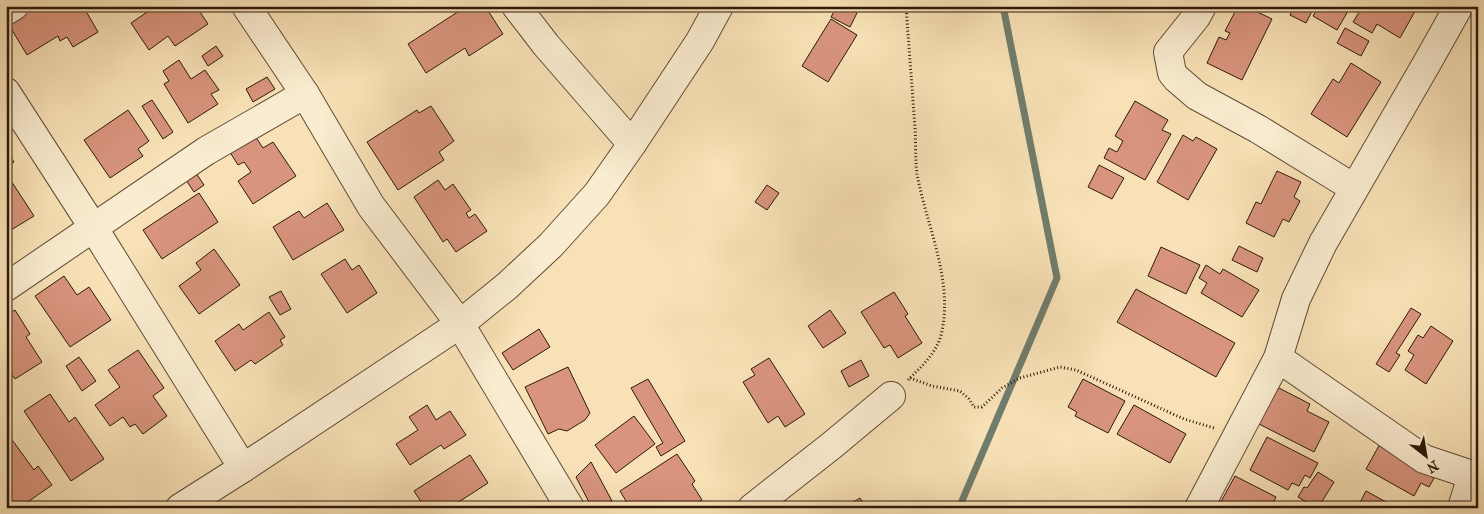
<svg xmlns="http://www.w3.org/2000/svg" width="1484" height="514" viewBox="0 0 1484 514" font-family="'IM FELL French Canon',serif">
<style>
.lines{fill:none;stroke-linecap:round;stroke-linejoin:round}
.stream{stroke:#707d6c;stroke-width:7}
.building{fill:#d8947d;stroke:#2c1b0b}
.minor-casing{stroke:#5f4c36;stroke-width:30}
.path{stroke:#2c1b0b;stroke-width:3;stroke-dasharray:1 2.5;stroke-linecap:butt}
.minor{stroke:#faecd0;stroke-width:28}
</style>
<rect width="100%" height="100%" fill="#f8e1b6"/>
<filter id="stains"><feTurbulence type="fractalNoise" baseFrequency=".004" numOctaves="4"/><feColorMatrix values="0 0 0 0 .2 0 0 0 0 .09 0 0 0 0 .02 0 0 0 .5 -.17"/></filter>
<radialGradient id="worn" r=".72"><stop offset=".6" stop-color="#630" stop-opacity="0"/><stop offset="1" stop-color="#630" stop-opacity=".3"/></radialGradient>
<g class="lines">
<!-- stream -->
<path class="stream" d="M959,508l98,-230 -54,-272"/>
</g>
<!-- building -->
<g class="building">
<path d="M30,6h53l15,26 -25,15 -6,-10 -7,4 -2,-5 -31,19 -21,-35z"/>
<path d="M156,6h40l12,18 -33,22 -7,-10 -19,14 -18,-27z"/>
<path d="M467,6h18l18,28 -34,22 -4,-8 -39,25 -18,-29z"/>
<path d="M837,6h7l13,7 -7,14 -19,-10z"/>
<path d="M1245,6l27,13 -30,61 -35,-17 12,-26 7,3 4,-7 -5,-2 12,-23 6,3z"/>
<path d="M1294,6h8l10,5 -6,12 -16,-8z"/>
<path d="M1319,6h32l-14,24 -24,-14z"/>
<path d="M1363,6h55l-18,32 -23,-14 -5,9 -19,-11z"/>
<path d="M831,19l26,16 -29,47 -26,-16z"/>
<path d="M1345,28l24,13 -8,15 -24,-13z"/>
<path d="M216,46l7,10 -15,10 -6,-10z"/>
<path d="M179,60l12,19 14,-9 14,20 -8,4 7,10 -30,19 -24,-39 5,-3 -6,-10z"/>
<path d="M1351,63l30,19 -34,55 -36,-23 22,-35 6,4z"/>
<path d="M267,77l8,12 -22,13 -7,-13z"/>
<path d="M152,100l21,32 -10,7 -21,-33z"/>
<path d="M1135,101l33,19 -6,10 9,4 -26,46 -41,-22 5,-10 8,4 6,-11 -8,-5z"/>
<path d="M431,106l23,35 -15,11 5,8 -46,30 -31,-48 50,-32 2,3z"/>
<path d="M128,110l21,31 -11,8 5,7 -33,22 -26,-38z"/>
<path d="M253,133l10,15 10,-6 23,34 -43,28 -15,-23 13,-9 -7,-10 -6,3 -10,-16z"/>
<path d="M1183,135l10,6 3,-4 21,12 -29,51 -31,-18z"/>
<path d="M6,150l8,12 -8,5z"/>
<path d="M1099,165l25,13 -12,21 -24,-12z"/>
<path d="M1277,171l24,11 -7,15 6,4 -11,21 -6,-3 -9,18 -28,-14 10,-21 5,2z"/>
<path d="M6,173l28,43 -28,17z"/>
<path d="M196,173l8,12 -10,7 -8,-12z"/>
<path d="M438,180l7,10 8,-6 18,26 -5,3 3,5 6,-4 12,17 -31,21 -9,-13 -4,3 -29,-45z"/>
<path d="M767,185l12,8 -12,17 -12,-8z"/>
<path d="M199,193l19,29 -56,37 -19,-29z"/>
<path d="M327,203l17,27 -51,30 -20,-33 26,-16 5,7z"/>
<path d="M1239,246l24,12 -6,14 -25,-12z"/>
<path d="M1161,247l39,18 -14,29 -38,-18z"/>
<path d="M214,249l26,36 -41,29 -20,-28 22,-16 -5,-7z"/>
<path d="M345,259l7,11 7,-5 18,28 -30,20 -26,-39z"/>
<path d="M1206,265l14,9 3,-5 36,21 -17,27 -41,-24 6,-10 -8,-5z"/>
<path d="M64,276l13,19 12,-8 22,33 -41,27 -35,-51z"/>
<path d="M1136,289l99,54 -19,34 -99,-55z"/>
<path d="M281,291l10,18 -11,6 -11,-18z"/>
<path d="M894,292l14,22 -3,2 17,27 -24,15 -8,-13 -6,3 -23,-36z"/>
<path d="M1411,308l10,6 -25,39 4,2 -11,17 -13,-8z"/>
<path d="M15,310l15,24 -4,3 16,25 -27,17 -9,-13v-50z"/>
<path d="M830,310l16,23 -23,15 -15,-22z"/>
<path d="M269,312l16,25 -5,3 3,5 -28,19 -4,-4 -16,11 -20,-30 24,-17 4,6z"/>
<path d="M1431,326l22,15 -27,43 -21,-14 9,-15 -6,-4 10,-16 5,3z"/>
<path d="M539,329l11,18 -37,23 -11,-17z"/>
<path d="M138,350l26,38 -11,8 14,20 -24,18 -8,-10 -5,3 -7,-10 -13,9 -15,-21 25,-18 -12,-17z"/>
<path d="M79,357l17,24 -14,10 -16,-25z"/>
<path d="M769,358l36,56 -20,13 -7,-11 -10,7 -25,-41 12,-7 -4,-6z"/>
<path d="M861,360l8,16 -20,11 -8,-16z"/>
<path d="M568,367l22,46 -5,7 -18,11 -8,-2 -11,5 -23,-47z"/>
<path d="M648,379l37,62 -24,15 -5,-9 7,-4 -32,-55z"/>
<path d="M1083,379l42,22 -17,32 -33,-17 2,-4 -9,-5z"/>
<path d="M1277,387l33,17 -3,7 22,11 -15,30 -55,-28z"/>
<path d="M50,394l19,28 6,-5 29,42 -33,22 -47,-70z"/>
<path d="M427,405l9,15 14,-9 16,24 -22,14 -3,-4 -31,20 -14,-21 22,-14 -9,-13z"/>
<path d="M1134,405l52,29 -16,29 -53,-29z"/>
<path d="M634,416l21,28 -39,29 -21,-28z"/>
<path d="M10,437l24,33 4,-4 14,19 -33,23h-10l-3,-5v-63z"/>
<path d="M1267,437l51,26 -8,15 -5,-3 -6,11 -7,-3 -4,7 -38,-20z"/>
<path d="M1381,442l56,31 -8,14 -8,-4 -7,13 -48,-27z"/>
<path d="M677,454l18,27 -3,3 10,16 -13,8h-62l2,-2 -9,-15z"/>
<path d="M470,455l18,28 -34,22 2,3h-31l-11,-17z"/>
<path d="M591,462l21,39 -12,7h-8l-16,-31z"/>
<path d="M1318,472l16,10 -16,26h-2l-18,-11 6,-10 3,1z"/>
<path d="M1235,476l41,21 -5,11 -53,-1z"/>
<path d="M1366,491l31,17h-40z"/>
<path d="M860,498l6,10h-23z"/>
</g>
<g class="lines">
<!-- minor casing -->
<g class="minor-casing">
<g id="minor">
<path d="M246,6l59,88 66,112 89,118 110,184"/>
<path d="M516,6l30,39 86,99"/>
<path d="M1202,6l-6,11 -28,35 4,21 4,5 21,18 61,33 96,59"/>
<path d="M6,11l8,-5"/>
<path d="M6,92l87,135 150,241"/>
<path d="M6,287l200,-136 99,-57"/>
<path d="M1278,358l146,101 54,18"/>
<path d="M180,508l63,-40 217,-144 47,-38 44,-41 46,-51 35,-50 68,-103 19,-35"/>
<path d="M752,508l79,-62 60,-50"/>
<path d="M1199,508l79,-150 18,-59 27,-56 104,-180 32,-57"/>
<path d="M1462,508l10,-32"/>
</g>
</g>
<!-- path -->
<g class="path">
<path d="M906,6c3,41 6,81 9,122 1,15 0,31 2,46 9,50 36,105 25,157 -4,21 -20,35 -34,49"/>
<path d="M910,378l22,8 28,5 9,8 5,8h8l20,-19 18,-10 40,-11 16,3 108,49 30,9"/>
</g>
<!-- minor -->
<use href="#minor" class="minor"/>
</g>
<!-- margin -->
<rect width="1484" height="514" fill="none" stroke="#f8e1b6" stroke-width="25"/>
<rect x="8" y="8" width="1469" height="499" fill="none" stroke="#2c1b0b" stroke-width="2.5"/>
<rect x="12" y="12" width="1459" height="489" fill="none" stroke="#2c1b0b"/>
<!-- north arrow -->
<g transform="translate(1426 456) rotate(149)" stroke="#faecd0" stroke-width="4" paint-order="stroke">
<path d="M0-4L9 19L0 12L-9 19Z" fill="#2c1b0b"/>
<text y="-8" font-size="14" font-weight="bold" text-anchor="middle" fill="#2c1b0b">N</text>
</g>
<rect width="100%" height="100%" filter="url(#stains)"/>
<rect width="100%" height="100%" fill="url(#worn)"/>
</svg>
